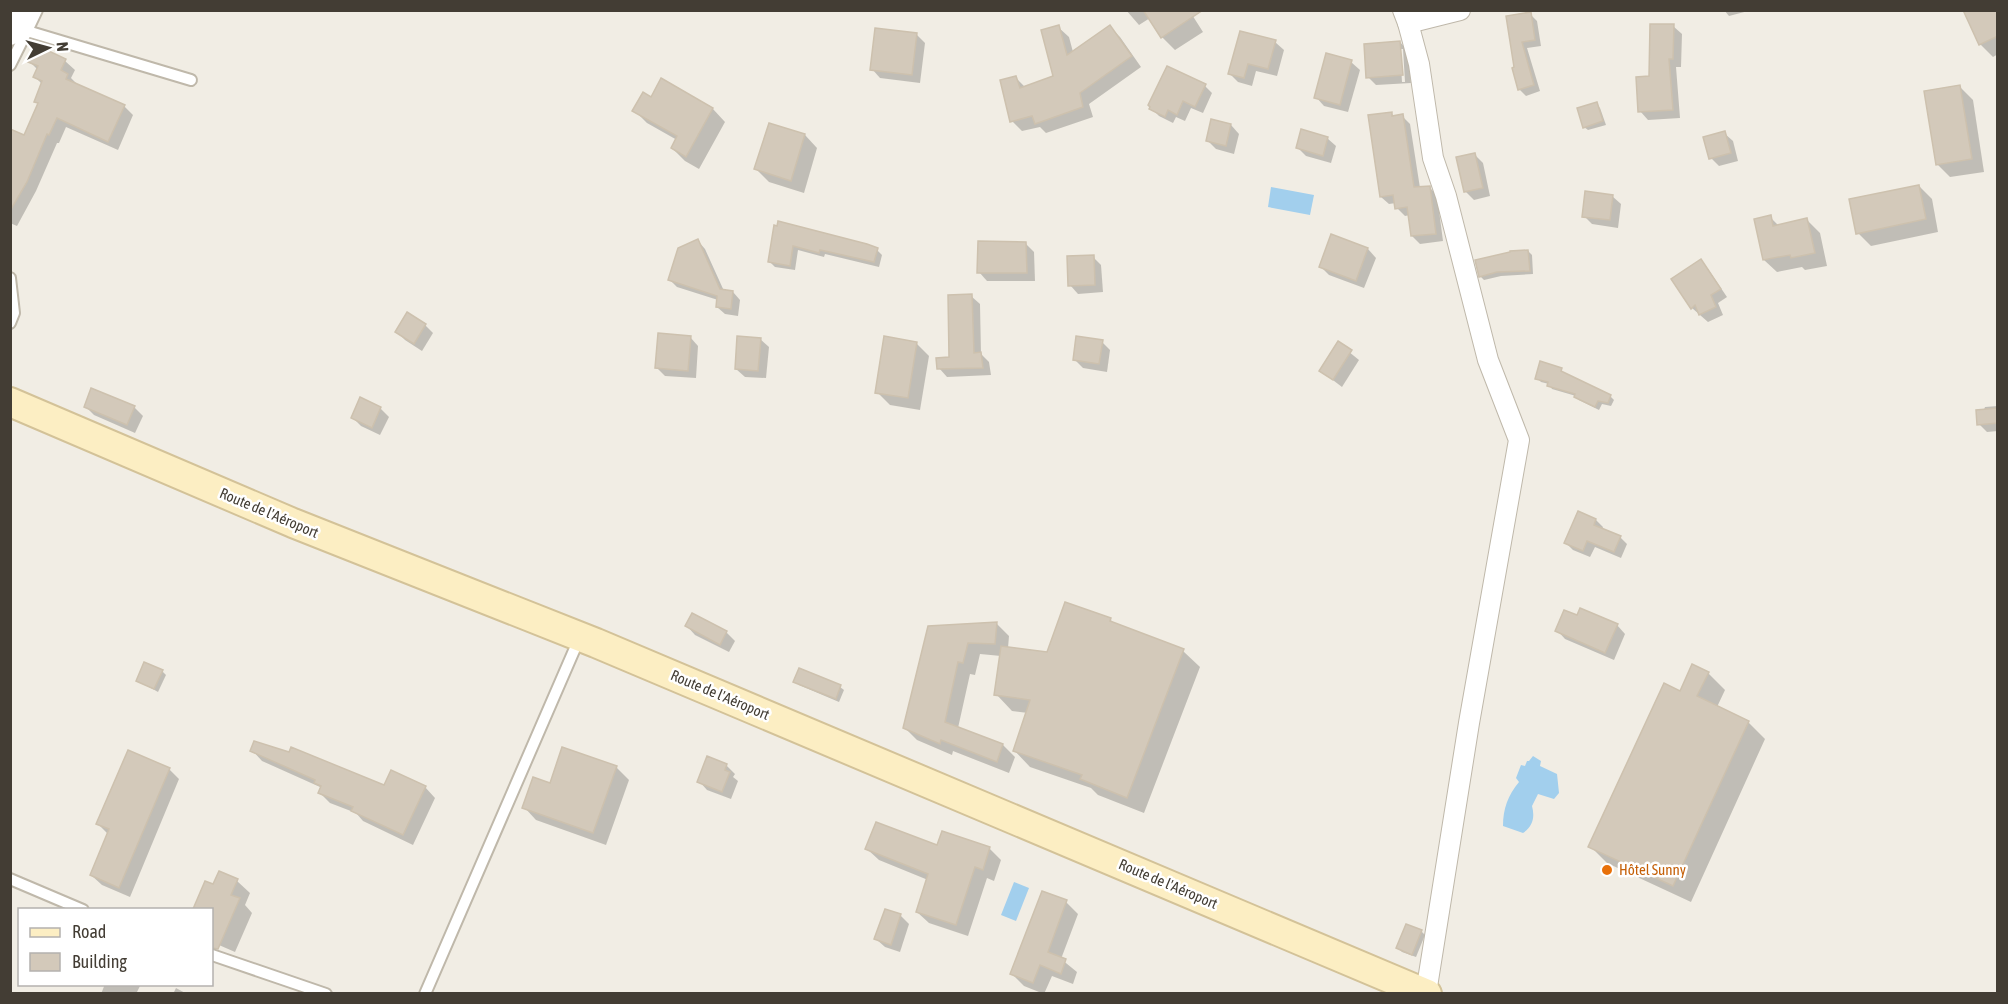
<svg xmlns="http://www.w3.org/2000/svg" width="2008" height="1004" viewBox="0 0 2008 1004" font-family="'Asap Condensed',sans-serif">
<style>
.water{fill:#a2cfed}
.shadow{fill:#0003;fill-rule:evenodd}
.building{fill:#d3c9ba;stroke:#cdc1ae;stroke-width:1.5}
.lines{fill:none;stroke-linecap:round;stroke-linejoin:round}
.lane-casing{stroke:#bfb8aa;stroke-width:14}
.street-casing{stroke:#bfb8aa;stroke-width:22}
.secondary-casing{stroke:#d3c298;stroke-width:32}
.lane{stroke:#fff;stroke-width:10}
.street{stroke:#fff;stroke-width:20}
.secondary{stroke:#fceec3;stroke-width:28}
.food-dot{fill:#e8710a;stroke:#fff;stroke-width:2}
.labels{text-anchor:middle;stroke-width:5;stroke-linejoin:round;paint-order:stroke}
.street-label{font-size:15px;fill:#433d34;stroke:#fff}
.food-label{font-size:15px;fill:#c56008;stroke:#fff;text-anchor:start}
</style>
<rect width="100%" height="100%" fill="#f1ede4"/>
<!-- water -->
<g class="water">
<path d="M1271,187l43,8 -4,20 -42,-8z"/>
<path d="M1533,756l8,5 -1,5 17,8 2,19 -5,6 -16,-5 -6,12c3,11 1,20 -9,27l-20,-7c0,-17 5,-31 16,-44l-3,-4 5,-13 4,1 2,-5h2z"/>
<path d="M1014,882l15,6 -13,33 -15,-6z"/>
</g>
<!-- shadow -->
<g class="shadow">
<path d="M1126,10h63l14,22 -28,18 -13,-13 -12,-19 -11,7z"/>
<path d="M1724,10h28l-23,6z"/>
<path d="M1998,10v44l-5,3 -13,-13z"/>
<path d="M1530,14l7,7 4,25 -14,2 13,43 -14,5 -7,-7 -11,-71z"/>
<path d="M1673,26l9,8 -1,33h-5l4,51 -32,2 -8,-9 10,-34z"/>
<path d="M1058,27l11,10 4,15 37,-25 10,10 21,30 -52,37 4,13 -47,16 -6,-6 -18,4 -10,-10 4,-43 10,10 29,-11z"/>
<path d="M917,35l8,8 -5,40 -40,-5 -8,-9z"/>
<path d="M1275,42l9,8 -7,26 -21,-5 -4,15 -14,-4 -8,-8z"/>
<path d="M1400,42l8,9 3,32 -35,2 -8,-8zM1400,49h3l2,33h-3z"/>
<path d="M65,61l10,9 -4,8 6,6 47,22 9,9 -15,35 -52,-23 -7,16h-2l-21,48 -19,35 -7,-3v-86h15l14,-32 -3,-4 7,-16 -8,-8 3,-7 -8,-8z"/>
<path d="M1351,62l9,8 -12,42 -24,-6 -8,-9z"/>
<path d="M662,80l51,29 12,13 -26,47 -14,-8 -13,-13 5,-8 -30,-17 -13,-13 17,-11z"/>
<path d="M1205,86l7,7 -9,20 -12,-5 -6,13 -9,-4 -3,6 -14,-7 -8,-8z"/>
<path d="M1960,87l13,13 11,72 -34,5 -13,-13z"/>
<path d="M1596,104l4,4 6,17 -18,5 -4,-3z"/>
<path d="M1391,113l4,4 7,-1 8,8 10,64 9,-1 8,8 6,46 -23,3 -8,-8 -2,-21 -5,1 -8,-8 -1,-5 -7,1 -8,-7z"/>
<path d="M1231,125l8,9 -5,20 -18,-5 -8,-8z"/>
<path d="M1724,133l9,8 5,20 -19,5 -8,-8z"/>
<path d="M805,135l12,13 -13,45 -35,-11 -13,-13z"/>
<path d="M1327,138l9,8 -5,17 -25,-7 -8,-8z"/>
<path d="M1474,154l9,9 7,33 -16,4 -9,-9z"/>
<path d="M1919,186l13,13 6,33 -67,14 -13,-13z"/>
<path d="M1612,196l9,8 -3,24 -26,-4 -8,-8z"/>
<path d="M1770,217l9,9 28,-6 13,13 7,33 -22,4 -3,-3 -25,5 -13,-12z"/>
<path d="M775,227l102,23 5,5 -3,12 -54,-13 -1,3 -26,-7 -3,20 -20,-3 -5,-5z"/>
<path d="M698,241l7,8 19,42 9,1 7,8 -2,16 -13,-2 -8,-7 1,-7 -41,-13 -7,-7z"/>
<path d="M1025,243l9,9 1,29h-48l-8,-9z"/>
<path d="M1368,249l8,9 -12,30 -35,-13 -9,-9z"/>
<path d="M1528,251l4,4 1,19 -32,2 -17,4 -4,-4z"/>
<path d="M1093,257l8,8 2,27 -25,2 -8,-9z"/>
<path d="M1701,261l7,8 19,28 -9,6 5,12 -15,7 -16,-14z"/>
<path d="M971,296l9,8 1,50 8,8 2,13 -44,2 -8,-9 12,-10z"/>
<path d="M425,325l8,8 -11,18 -17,-11 -8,-8z"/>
<path d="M690,337l8,9 -2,32 -31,-2 -8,-8z"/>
<path d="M760,339l9,8 -3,31 -21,-1 -9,-8z"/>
<path d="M1102,342l8,8 -3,22 -24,-4 -8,-8z"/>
<path d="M916,343l13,13 -9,54 -30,-5 -13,-13z"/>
<path d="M1338,343l21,17 -17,27 -21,-16z"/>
<path d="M1561,369l3,6 46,21 4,4 -3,6 -9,-2 -3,6 -20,-10 -3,-4 -24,-7 -3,-5 -8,-2 -4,-4z"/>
<path d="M361,399l19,9 9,9 -9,18 -19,-9 -8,-8z"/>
<path d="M85,406l49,1 9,9 -8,17 -41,-18z"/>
<path d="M1998,406v25l-11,1 -8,-8 6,-17z"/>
<path d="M1596,520l7,7 -1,3 18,7 7,7 -6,14 -26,-11 -5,10 -17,-7 -7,-7z"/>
<path d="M693,615l33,17 9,9 -6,11 -34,-17 -8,-9z"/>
<path d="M1578,617l39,8 8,9 -11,26 -49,-21 -8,-9z"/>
<path d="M1110,619l5,6 68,26 17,16 -56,146 -46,-18 -7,-7 -61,-21 -16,-17 14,-37 -16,-2 -16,-17 5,-38 -21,-2 -5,21 -5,-1 -12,54 45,17 12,12 -6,16 -56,-22 -1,4 -35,-15 -12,-12 24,-100 68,-4 12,12 -1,12 40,6z"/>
<path d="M162,671l4,4 -8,17 -21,-12z"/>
<path d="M1708,673l17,17 -8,17 31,15 17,17 -74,163 -84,-39 -17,-17 91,-153z"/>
<path d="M795,681l45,6 4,3 -5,12 -40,-17z"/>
<path d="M252,750l132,37h41l10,11 -22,47 -50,-24 -7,-8 -26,-10 -10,-10 1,-4 -1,-2 -58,-26z"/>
<path d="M726,765l9,9 -2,3 5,4 -7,18 -24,-9 -8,-9z"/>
<path d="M616,767l13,13 -23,65 -70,-25 -12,-13 26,-22z"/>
<path d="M169,769l10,10 -49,118 -28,-12 -11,-10 17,-41 -10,-10z"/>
<path d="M989,848l12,12 -7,21 -7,-3 -19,58 -39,-13 -12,-11 11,-32 -49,-20 -12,-11z"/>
<path d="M219,873l18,8 13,12 -5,12 7,8 -17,39 -23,-10v-32h-17l11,-27 8,3z"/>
<path d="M1066,902l12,12 -17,45 16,13 -4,12 -21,-8 -8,18 -20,-8 -12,-12z"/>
<path d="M886,910l15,6 8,8 -9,28 -15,-5 -9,-8z"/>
<path d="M1421,931l4,4 -9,22 -14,-5 -4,-4z"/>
<path d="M105,984h36l-5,10h-35z"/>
<path d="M176,988l11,6h-14z"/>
</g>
<!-- building -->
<g class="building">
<path d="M1143,10h60l-42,28z"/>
<path d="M1963,10h35v26l-19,9z"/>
<path d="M1531,12l4,28 -13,2 12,43 -16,5 -6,-22 2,-1 -8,-51z"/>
<path d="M1650,24h24l-1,35h-4l4,51 -35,2 -2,-35 13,-1z"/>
<path d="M1059,25l8,30 43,-30 22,31 -52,37 3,14 -48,17 -3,-8 -22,6 -10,-42 16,-4 4,12 33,-12 -12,-46z"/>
<path d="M875,28l42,5 -5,42 -42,-5z"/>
<path d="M1240,31l36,9 -8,29 -20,-5 -4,14 -16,-4z"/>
<path d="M1400,41l3,34 -37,3 -2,-34z"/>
<path d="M36,45l30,14 -5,11 7,4 -2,5 59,26 -17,37 -51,-24 -8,17 -2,-1 -20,48 -17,29v-82l14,6 14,-32 -4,-1 8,-21 -9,-4 5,-11 -10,-4z"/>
<path d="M1326,53l26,7 -12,45 -26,-7z"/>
<path d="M1167,66l39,18 -11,23 -12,-6 -6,14 -9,-5 -3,7 -16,-8 1,-2 -2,-2z"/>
<path d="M661,78l52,30 -27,49 -15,-9 6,-12 -45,-25 11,-19 8,5z"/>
<path d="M1960,85l12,74 -36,6 -12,-74z"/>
<path d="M1597,102l6,19 -20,7 -6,-20z"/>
<path d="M1392,112v4l11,-2 11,73 16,-1 6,48 -25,2 -4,-29 -12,2 -2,-14 -13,2 -12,-82z"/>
<path d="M1211,119l20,5 -5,22 -20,-5z"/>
<path d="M769,123l36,11 -14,47 -37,-12z"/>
<path d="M1301,129l27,8 -5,19 -27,-8z"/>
<path d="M1725,131l6,22 -22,6 -6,-22z"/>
<path d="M1475,153l8,35 -19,4 -8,-35z"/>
<path d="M1919,185l7,34 -70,15 -7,-35z"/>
<path d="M1585,191l28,4 -3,25 -28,-3z"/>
<path d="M1771,215l2,11 34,-8 8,35 -24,5 -1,-3 -27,5 -9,-41z"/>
<path d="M778,221l89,23 11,4 -4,14 -54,-12 -1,3 -26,-7 -3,20 -22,-4 6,-37 3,1z"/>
<path d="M1331,234l37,14 -12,33 -37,-14z"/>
<path d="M698,239l22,50 13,2 -2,18 -15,-2 1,-11 -49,-16 10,-32z"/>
<path d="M978,241l48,1 1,31h-50z"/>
<path d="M1528,250l2,21 -33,1 -18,5 -4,-17 35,-8v-1z"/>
<path d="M1094,255l1,30 -27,1 -1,-30z"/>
<path d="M1701,259l20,30 -10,6 5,12 -17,8 -4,-10 -4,4 -20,-30z"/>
<path d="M972,294l2,59 7,-1 2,16 -46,1 -1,-11 13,-1 -1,-62z"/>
<path d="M407,312l19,12 -12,20 -19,-12z"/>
<path d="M658,333l33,3 -3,35 -33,-3z"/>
<path d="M737,336l24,2 -3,33 -23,-2z"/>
<path d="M884,336l33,6 -9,56 -33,-5z"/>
<path d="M1076,336l27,4 -4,24 -26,-4z"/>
<path d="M1338,341l14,9 -19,30 -14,-9z"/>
<path d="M1540,361l22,7 -1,3 50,24 -3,8 -10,-2 -3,6 -21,-10 1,-3 -28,-8 1,-4 -13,-3z"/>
<path d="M91,388l44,18 -8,19 -43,-18z"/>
<path d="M360,397l21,10 -9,21 -21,-10z"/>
<path d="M1998,408v15l-21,2 -1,-15z"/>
<path d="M1578,511l18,8 -2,6 27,11 -7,16 -27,-11 -4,10 -19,-8z"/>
<path d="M1065,602l46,16 -1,3 74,28 -57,149 -47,-19 2,-4 -69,-24 17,-51 -36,-5 7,-49 46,6z"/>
<path d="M1580,608l38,16 -13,29 -50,-22 9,-21 13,5z"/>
<path d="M692,613l35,18 -7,14 -35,-19z"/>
<path d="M997,622l-2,22 -27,-1 -5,20 -5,-1 -13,60 58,22 -6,18 -56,-22 -1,4 -37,-16 25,-102z"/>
<path d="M144,662l19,8 -9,19 -18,-8z"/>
<path d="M1692,664l17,8 -12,24 52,25 -76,165 -85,-39 76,-164 16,8z"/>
<path d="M799,668l42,17 -5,14 -43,-17z"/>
<path d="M254,741l35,11 2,-5 93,38 7,-15 35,16 -23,49 -52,-24 2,-4 -35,-14 3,-7 -7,-3 1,-3 -65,-29z"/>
<path d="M562,747l55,19 -24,67 -71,-25 11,-31 17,6z"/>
<path d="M128,750l42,18 -51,120 -29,-13 19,-46 -13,-5z"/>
<path d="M707,756l20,8 -2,6 5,2 -8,20 -25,-10z"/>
<path d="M876,822l61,23 5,-14 48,16 -7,23 -8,-3 -19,58 -40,-13 12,-38 -63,-25z"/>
<path d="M219,871l19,8 -7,16 9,3 -22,51 -6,-1v-39h-19l12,-28 8,3z"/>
<path d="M1042,891l25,9 -19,52 18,7 -5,15 -21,-9 -7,18 -23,-9z"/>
<path d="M885,909l16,5 -10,31 -17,-6z"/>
<path d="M1406,924l16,6 -10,25 -16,-7z"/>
</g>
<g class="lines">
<!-- lane casing -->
<g class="lane-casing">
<g id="lane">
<path d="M27,31l10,-21"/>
<path d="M10,65l17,-34 164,49"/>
<path d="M10,278l4,35 -4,10"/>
<path d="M10,879l73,31"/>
<path d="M212,955l114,39"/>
<path d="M425,994l154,-355"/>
</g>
</g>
<!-- street casing -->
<g class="street-casing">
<g id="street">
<path d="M1403,10l5,13 11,41 14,94 13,38 42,164 31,80 -50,283 -43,270"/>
<path d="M1408,23l52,-13"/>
<path d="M10,35l13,-25"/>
</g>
</g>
<!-- secondary casing -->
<g class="secondary-casing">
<path id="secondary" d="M10,402l283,121 303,120 831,351"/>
</g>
<!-- lane -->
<use href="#lane" class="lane"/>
<!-- street -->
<use href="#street" class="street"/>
<!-- secondary -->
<use href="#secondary" class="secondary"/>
</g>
<!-- markers -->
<circle class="food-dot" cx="1607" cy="870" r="6"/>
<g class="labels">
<!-- street labels -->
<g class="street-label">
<text transform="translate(269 513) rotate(23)" y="5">Route de l'Aéroport</text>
<text transform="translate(720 695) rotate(23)" y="5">Route de l'Aéroport</text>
<text transform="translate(1168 884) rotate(23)" y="5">Route de l'Aéroport</text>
</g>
<!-- food labels -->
<g class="food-label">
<text x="1619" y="875">Hôtel Sunny</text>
</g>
</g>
<!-- border -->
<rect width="2008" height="1004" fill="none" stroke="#433d34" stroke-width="24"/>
<!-- legend -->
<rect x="18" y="908" width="195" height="78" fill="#ffffff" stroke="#b4b1ae" stroke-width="1.5"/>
<rect x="30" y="928" width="30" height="9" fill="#fceec3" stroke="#b4b1ae" stroke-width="1.5"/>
<text x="72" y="938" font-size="18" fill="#433d34">Road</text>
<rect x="30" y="953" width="30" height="18" fill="#d3c9ba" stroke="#b4b1ae" stroke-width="1.5"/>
<text x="72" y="968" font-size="18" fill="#433d34">Building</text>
<!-- north arrow -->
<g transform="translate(48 48) rotate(85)" stroke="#ffffff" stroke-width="4.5" paint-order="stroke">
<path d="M0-4.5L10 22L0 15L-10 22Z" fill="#433d34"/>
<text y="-9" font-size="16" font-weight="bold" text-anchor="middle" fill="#433d34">N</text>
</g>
</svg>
